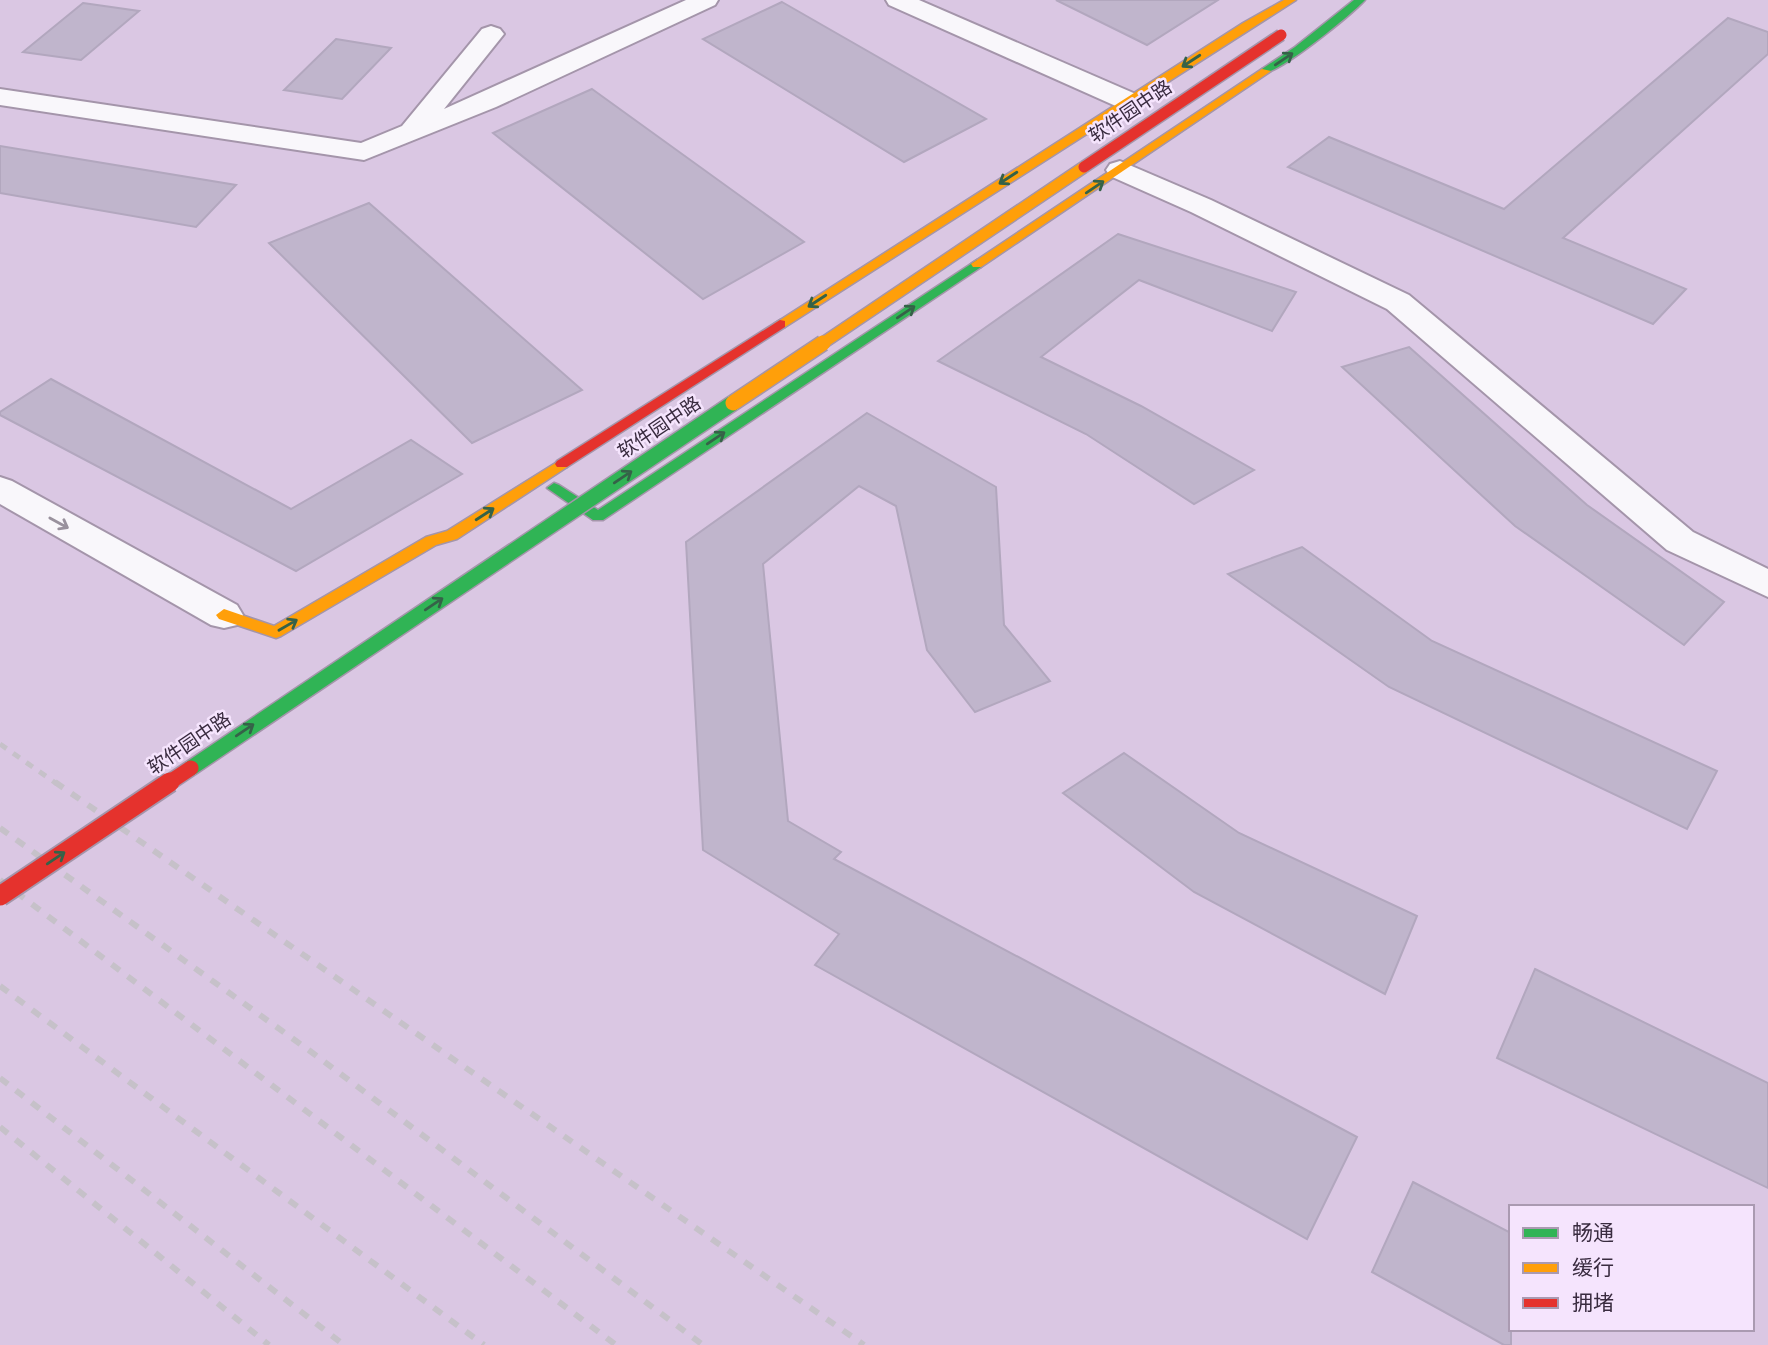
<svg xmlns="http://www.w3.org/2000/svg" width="1768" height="1345" viewBox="0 0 1768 1345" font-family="'Work Sans','Noto Sans SC',sans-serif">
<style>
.building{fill:#c0b5cc;stroke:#b2a7be;stroke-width:2}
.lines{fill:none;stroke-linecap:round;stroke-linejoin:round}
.street-casing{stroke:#a495aa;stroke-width:4}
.fast-casing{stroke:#a495aa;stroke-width:3}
.slow-casing{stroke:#a495aa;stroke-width:3}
.jam-casing{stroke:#a495aa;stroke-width:3}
.street{fill:#f9f7fb;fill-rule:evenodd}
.fast{fill:#30b455;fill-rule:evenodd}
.slow{fill:#ff9f0a;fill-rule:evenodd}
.jam{fill:#e5322d;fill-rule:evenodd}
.rail-far1{stroke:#c6c1c9;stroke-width:5;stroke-dasharray:8 8;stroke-linecap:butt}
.rail{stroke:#c6c1c9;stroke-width:6;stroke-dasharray:10 10;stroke-linecap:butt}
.fast-bridge-casing{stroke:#a495aa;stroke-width:18;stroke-linecap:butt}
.slow-bridge-far1-casing{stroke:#a495aa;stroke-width:14;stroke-linecap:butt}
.slow-bridge-casing{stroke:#a495aa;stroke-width:18;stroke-linecap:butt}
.jam-bridge-far2-casing{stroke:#a495aa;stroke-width:14;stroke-linecap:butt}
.jam-bridge-far1-casing{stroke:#a495aa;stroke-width:18;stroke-linecap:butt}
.jam-bridge-casing{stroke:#a495aa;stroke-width:23;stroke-linecap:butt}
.fast-bridge{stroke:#30b455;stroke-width:15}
.slow-bridge-far1{stroke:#ff9f0a;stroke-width:11}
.slow-bridge{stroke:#ff9f0a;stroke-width:15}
.jam-bridge-far2{stroke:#e5322d;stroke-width:11}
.jam-bridge-far1{stroke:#e5322d;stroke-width:15}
.jam-bridge{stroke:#e5322d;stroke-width:19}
.oneway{stroke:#356248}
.oneway2{stroke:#99919d}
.labels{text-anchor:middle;stroke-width:5;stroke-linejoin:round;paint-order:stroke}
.street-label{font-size:19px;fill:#392b3f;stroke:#f5e4fd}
</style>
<rect width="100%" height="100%" fill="#dac7e3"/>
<!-- building -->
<g class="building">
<path d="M1056,0h162l-71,45z"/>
<path d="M782,2l204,117 -82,43 -201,-123z"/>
<path d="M83,3l56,8 -58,49 -58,-8z"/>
<path d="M1728,18l40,14v22l-205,184 123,51 -33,35 -365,-157 41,-30 175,72z"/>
<path d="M336,39l55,9 -49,51 -58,-9z"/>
<path d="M592,89l212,153 -101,57 -210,-166z"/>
<path d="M0,146l236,39 -40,42 -196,-34z"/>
<path d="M369,203l213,187 -110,53 -203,-200z"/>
<path d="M1118,234l178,58 -24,39 -133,-51 -98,77 100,49 113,64 -60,34 -108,-70 -148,-73z"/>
<path d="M1409,347l178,158 137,97 -40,43 -169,-119 -173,-159z"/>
<path d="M51,379l240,130 120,-69 51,34 -166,97 -296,-156v-3z"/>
<path d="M867,413l129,74 8,138 46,56 -75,31 -48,-62 -31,-144 -37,-20 -96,78 25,257 53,31 -7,7 523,278 -50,102 -492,-274 24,-31 -136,-84 -17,-308z"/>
<path d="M1302,547l130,94 285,130 -30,58 -298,-142 -161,-113z"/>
<path d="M1124,753l115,80 178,83 -32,78 -191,-102 -131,-99z"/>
<path d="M1535,969l233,114v105l-271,-130z"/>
<path d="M1413,1182l98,51v112h-7l-132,-73z"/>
</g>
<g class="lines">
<!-- street casing -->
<g class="street-casing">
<g id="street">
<path d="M686,0h32l-3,5 -219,102 -132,53 -364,-55v-16l361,54 41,-17 80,-97 9,-3 9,3 4,5 -60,75z"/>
<path d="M886,0h33l219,95 3,6 -3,6 -10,2 -10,-2 -229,-102z"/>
<path d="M1120,161l91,39 198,95 284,237 75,37v28l-101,-47 -280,-241 -196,-97 -81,-36 -4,-6 4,-6z"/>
<path d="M0,477l12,4 225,124 6,10 -6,10 -13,3 -13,-3 -211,-121z"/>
</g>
</g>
<!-- fast casing -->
<g class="fast-casing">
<g id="fast">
<path d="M1354,0h11c-13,14 -87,75 -103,73v-4l33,-22z"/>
<path d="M977,260l6,4 -2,3 -378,253h-10l-46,-32 7,-5 5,2 39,25z"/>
</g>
</g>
<!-- slow casing -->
<g class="slow-casing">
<g id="slow">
<path d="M1284,0h12l-511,327h-10l-1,-3 469,-301z"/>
<path d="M1262,69l9,2 -290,196h-8l-2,-3z"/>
<path d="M562,459l7,5 -2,3 -110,72 -21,6 -155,91 -5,2 -57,-19 -3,-4 8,-6 50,17 152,-89 21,-6z"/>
</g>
</g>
<!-- jam casing -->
<g class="jam-casing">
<path id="jam" d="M780,320l5,1v6l-218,140h-10l-2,-3 2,-3z"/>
</g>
<!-- street -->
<use href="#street" class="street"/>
<!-- fast -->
<use href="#fast" class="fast"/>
<!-- slow -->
<use href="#slow" class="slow"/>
<!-- jam -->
<use href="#jam" class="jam"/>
<!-- rail-far1 -->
<path class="rail-far1" d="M0,744l57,40"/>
<!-- rail -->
<g class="rail">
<path d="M55,782l809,563"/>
<path d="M0,828l310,223 393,294"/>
<path d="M0,880l616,465"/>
<path d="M0,986l484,359"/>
<path d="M0,1078l344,267"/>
<path d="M0,1127l269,218"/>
</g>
<!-- fast-bridge casing -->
<g class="fast-bridge-casing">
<path id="fast-bridge" d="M191,768l542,-365"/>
</g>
<!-- slow-bridge-far1 casing -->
<g class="slow-bridge-far1-casing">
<path id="slow-bridge-far1" d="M820,345l264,-178"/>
</g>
<!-- slow-bridge casing -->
<g class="slow-bridge-casing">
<path id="slow-bridge" d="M733,403l90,-60"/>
</g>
<!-- jam-bridge-far2 casing -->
<g class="jam-bridge-far2-casing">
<path id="jam-bridge-far2" d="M1084,167l197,-132"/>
</g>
<!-- jam-bridge-far1 casing -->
<g class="jam-bridge-far1-casing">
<path id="jam-bridge-far1" d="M167,784l24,-16"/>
</g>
<!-- jam-bridge casing -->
<g class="jam-bridge-casing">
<path id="jam-bridge" d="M0,896l170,-114"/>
</g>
<!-- fast-bridge -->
<use href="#fast-bridge" class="fast-bridge"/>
<!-- slow-bridge-far1 -->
<use href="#slow-bridge-far1" class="slow-bridge-far1"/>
<!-- slow-bridge -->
<use href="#slow-bridge" class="slow-bridge"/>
<!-- jam-bridge-far2 -->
<use href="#jam-bridge-far2" class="jam-bridge-far2"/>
<!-- jam-bridge-far1 -->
<use href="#jam-bridge-far1" class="jam-bridge-far1"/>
<!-- jam-bridge -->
<use href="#jam-bridge" class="jam-bridge"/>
</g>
<!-- one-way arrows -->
<defs><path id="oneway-shaft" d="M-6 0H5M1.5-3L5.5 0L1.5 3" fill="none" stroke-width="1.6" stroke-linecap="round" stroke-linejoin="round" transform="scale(1.75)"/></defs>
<g class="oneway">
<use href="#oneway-shaft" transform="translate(1284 59) rotate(-34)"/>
<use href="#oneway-shaft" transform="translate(1191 61) rotate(147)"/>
<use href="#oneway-shaft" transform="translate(1008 178) rotate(147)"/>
<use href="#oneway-shaft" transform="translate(1095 187) rotate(-34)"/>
<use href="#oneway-shaft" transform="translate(817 301) rotate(147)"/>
<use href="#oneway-shaft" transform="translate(906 312) rotate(-34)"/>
<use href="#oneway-shaft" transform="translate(716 438) rotate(-34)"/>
<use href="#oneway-shaft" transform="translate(623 477) rotate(-34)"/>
<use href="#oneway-shaft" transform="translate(485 514) rotate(-33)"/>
<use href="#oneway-shaft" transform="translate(434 604) rotate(-34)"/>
<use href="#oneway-shaft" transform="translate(288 625) rotate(-30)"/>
<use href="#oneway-shaft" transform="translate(245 730) rotate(-34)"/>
<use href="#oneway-shaft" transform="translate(56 858) rotate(-34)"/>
</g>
<use class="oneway2" href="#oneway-shaft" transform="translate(59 523) rotate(29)"/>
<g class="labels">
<!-- street labels -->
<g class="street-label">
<text transform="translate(1130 111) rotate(-34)" y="7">软件园中路</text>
<text transform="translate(659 427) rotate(-34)" y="7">软件园中路</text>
<text transform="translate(189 743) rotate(-34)" y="7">软件园中路</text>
</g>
</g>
<!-- legend -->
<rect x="1509" y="1205" width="245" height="126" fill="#f5e4fd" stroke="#aa9ab1" stroke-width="2"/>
<rect x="1523" y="1228" width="35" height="10" fill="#30b455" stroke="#aa9ab1" stroke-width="2"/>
<text x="1572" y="1240" font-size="21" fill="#392b3f">畅通</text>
<rect x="1523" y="1263" width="35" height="10" fill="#ff9f0a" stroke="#aa9ab1" stroke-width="2"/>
<text x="1572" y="1275" font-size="21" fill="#392b3f">缓行</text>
<rect x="1523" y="1298" width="35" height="10" fill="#e5322d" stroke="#aa9ab1" stroke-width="2"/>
<text x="1572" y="1310" font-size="21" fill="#392b3f">拥堵</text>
</svg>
